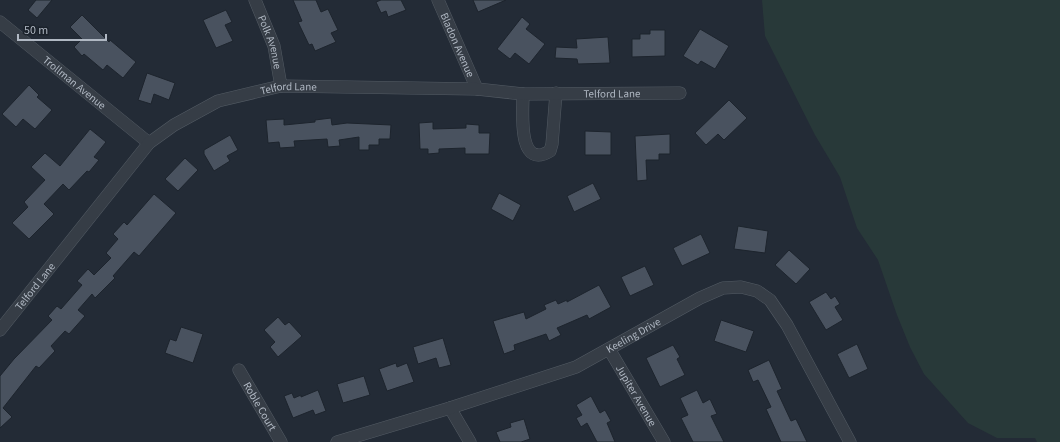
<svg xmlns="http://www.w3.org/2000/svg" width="1060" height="442" viewBox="0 0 1060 442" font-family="'Source Sans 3',sans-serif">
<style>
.green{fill:#283939}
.building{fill:#49525f;stroke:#1d242d}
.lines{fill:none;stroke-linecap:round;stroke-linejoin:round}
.minor-casing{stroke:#535b64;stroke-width:13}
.minor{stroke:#363d46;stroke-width:12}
.labels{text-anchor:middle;stroke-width:3;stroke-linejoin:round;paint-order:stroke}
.street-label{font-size:11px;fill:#b0b8c3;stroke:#1b222b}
</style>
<rect width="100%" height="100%" fill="#232b36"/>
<!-- green -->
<path class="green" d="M762,0h298v442h-23l-2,-4h-38l-29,-15 -44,-49 -14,-27 -13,-32 -19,-55 -21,-32 -17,-51 -25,-42 -50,-99z"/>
<!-- building -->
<g class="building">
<path d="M36,0h16l-15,18 -9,-8z"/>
<path d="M293,0h23l5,12 7,-3 10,21 -7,3 5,9 -21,9 -3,-7 -3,1 -11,-23 4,-1z"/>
<path d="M381,0h20l5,10 -18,7 -2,-6 -5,2 -5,-11z"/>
<path d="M473,0h33l-28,12z"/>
<path d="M226,10l6,12 -7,3 8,16 -17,7 -13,-28z"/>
<path d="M82,15l27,27 1,-2 26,22 -13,16 -16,-13 -4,5 -19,-16 -2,2 -8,-9 8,-8 -12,-12z"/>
<path d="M522,17l8,7 -4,5 19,15 -16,20 -14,-11 -5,6 -13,-10z"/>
<path d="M700,29l29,17 -14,23 -14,-8 -3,4 -15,-9z"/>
<path d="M650,30h15v26l-33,1v-18h8v-5h10z"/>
<path d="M608,37l2,26 -32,1 -1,-5 -22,-1 1,-11 21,1 -1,-9z"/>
<path d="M147,73l28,10 -6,17 -15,-6 -3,10 -13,-4z"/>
<path d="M29,85l10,10 -2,2 15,13 -17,19 -12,-10 -7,8 -14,-13z"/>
<path d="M729,100l18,18 -23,22 -6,-6 -12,11 -11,-12z"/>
<path d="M331,118l1,7 15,-2 44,2 -1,14h-11v6h-10v5h-10v-13l-20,3 1,6 -12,1 -1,-8 -33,2 1,6 -15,1 -1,-6 -11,1 -2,-23 18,-1v6l31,-3v-2z"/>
<path d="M433,122v7l33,-1v-4l13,1v8h11l-1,21h-24v-6l-26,1v4l-11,1v-5h-8l-1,-26z"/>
<path d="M90,129l16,13 -12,15 5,3 -10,12 -2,-1 -18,19 -6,-6 -19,20 10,10 -25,25 -17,-16 16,-16 -4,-5 21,-22 -14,-13 14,-14 15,13z"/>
<path d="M585,131l26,1v23h-26z"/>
<path d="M670,134v20h-11v6h-13l1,20 -10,1 -2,-45z"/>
<path d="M230,135l8,15 -11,6 3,5 -16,10 -10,-17v-4z"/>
<path d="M185,158l13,12 -20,21 -13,-12z"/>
<path d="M593,183l8,16 -27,13 -7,-16z"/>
<path d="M499,193l22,12 -8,16 -22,-12z"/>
<path d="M154,194l22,19 -37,43 -5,-4 -21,24 2,2 -20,20 -3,-4 -14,16 7,6 -16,18 -4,-3 -14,15 4,5 -16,17 -3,-2 -33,42 9,9 -12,11v-52l14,-17 38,-39 -4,-4 9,-10 4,3 21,-24 -5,-4 11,-12 6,6 17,-17 -5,-5 12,-14 -5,-5 11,-12 3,3z"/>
<path d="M738,226l30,5 -3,22 -31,-4z"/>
<path d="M701,234l9,19 -28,13 -9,-18z"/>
<path d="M789,250l21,19 -14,15 -21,-19z"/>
<path d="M645,266l9,19 -24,11 -9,-19z"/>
<path d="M599,285l12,22 -22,12 -2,-4 -30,13 4,7 -12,6 -3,-7 -32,11 1,5 -11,4 -11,-33 31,-9 2,7 20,-10 -2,-4 12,-5 2,4 9,-4v2z"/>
<path d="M826,292l5,7 4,-3 5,8 -5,3 8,13 -17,10 -17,-28z"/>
<path d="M278,317l7,8 4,-3 13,14 -24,21 -8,-10 5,-5 -11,-12z"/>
<path d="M721,320l33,11 -8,21 -32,-11z"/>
<path d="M181,327l22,7 -10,29 -28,-10 5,-14 6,2z"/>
<path d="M443,338l8,27 -12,3 -3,-10 -18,6 -5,-17z"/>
<path d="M857,344l11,25 -19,9 -12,-24z"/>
<path d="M673,345l7,12 -3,2 8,16 -25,12 -14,-29z"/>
<path d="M769,360l13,29 -5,2 14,30 5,-2 11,23h-26l-15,-33 5,-2 -13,-27 -5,2 -5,-12z"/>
<path d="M396,363l1,4 10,-4 7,19 -27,9 -8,-22z"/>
<path d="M364,376l6,19 -27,8 -6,-19z"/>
<path d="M318,390l8,21 -11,4 -2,-5 -20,8 -9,-22 8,-3 2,5 7,-3v2z"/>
<path d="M697,390l6,13 7,-4 7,15 -6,2 13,26h-31l-12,-24 7,-3 -8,-17z"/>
<path d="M591,396l9,17 5,-3 6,11 -4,2 8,19h-18l-10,-19 -6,4 -5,-9 6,-3 -6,-10z"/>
<path d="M524,419l6,20 -9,3h-21l-4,-10 15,-5 -1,-4z"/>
</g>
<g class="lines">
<!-- minor casing -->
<g class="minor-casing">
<g id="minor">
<path id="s1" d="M255,0l19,46 7,40"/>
<path id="s2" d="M438,0l39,89"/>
<path id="s3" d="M0,22l149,121"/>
<path d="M523,94c0,17 -6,77 27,57l2,-7 4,-51"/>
<path id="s4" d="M0,330l149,-187 25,-18 44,-24 63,-15 196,3 46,5 157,-1"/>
<path id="s5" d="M609,349l55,93"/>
<path id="s6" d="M239,370l42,72"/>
<path d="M450,408l20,34"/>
<path id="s7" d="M337,442l113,-34 126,-41 124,-69 23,-10 18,-1 16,4 13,9 17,25 63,117"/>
</g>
</g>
<!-- minor -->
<use href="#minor" class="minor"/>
</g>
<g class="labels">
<!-- street labels -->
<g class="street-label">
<text dy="4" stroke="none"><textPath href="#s1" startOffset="45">Polk Avenue</textPath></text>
<text dy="4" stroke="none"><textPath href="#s2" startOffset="49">Bladon Avenue</textPath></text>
<text dy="4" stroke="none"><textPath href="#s3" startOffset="96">Trollman Avenue</textPath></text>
<text dy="4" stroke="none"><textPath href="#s4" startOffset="392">Telford Lane</textPath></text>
<text dy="4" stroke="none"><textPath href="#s4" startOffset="716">Telford Lane</textPath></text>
<text dy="4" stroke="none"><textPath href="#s4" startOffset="56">Telford Lane</textPath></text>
<text dy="4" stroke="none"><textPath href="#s7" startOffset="316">Keeling Drive</textPath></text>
<text dy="4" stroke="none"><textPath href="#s5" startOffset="54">Jupiter Avenue</textPath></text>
<text dy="4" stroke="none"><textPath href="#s6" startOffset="42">Roble Court</textPath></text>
</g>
</g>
<!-- scale -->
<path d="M18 34v6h88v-6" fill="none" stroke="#b0b8c3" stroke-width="2"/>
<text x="24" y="34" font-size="12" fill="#b0b8c3" stroke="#1b222b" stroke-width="3" paint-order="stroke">50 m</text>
</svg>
